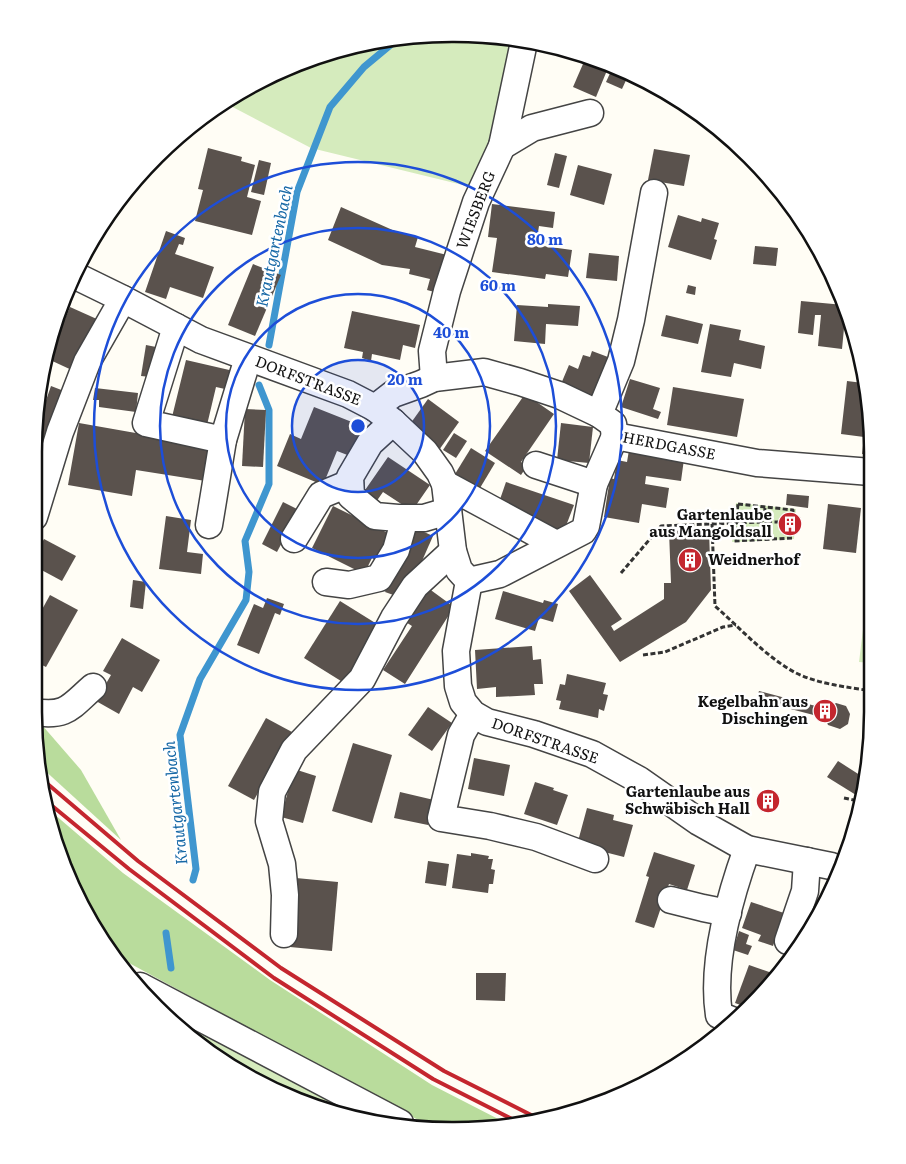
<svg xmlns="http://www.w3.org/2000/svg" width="906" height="1164" viewBox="0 0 906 1164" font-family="Literata,serif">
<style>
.green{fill:#d5ebbd}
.forest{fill:#b9dc9c}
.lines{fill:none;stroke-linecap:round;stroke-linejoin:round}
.stream{stroke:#3f96cf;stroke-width:7}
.building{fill:#5a524d}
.minor-casing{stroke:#444;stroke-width:29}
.path{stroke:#333;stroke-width:3;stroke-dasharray:5 2.5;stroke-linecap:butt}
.minor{stroke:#fff;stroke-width:26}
.rail{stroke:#c4262e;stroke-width:4}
.ring{fill:none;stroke:#1d4ed8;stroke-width:2.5}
.labels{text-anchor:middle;stroke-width:5;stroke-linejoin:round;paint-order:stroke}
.street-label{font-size:15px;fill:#111;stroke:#fff}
.poi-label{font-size:15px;font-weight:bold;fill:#111;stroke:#fff;text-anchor:end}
.water-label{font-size:16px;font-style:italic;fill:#1768a6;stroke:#fff}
.rim{fill:none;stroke:#111;stroke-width:2.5}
.centre{fill:#1d4ed8;stroke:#fff;stroke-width:2.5}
.ring-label{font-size:15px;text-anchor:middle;font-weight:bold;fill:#1d4ed8;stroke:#fff;stroke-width:5;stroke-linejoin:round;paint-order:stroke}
</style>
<rect width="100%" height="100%" fill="#fffdf5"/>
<!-- green -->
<g class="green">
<path d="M480,35l37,6 -42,147 -164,-40 -86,-45 18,-13 75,-34 80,-19z"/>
<path d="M736,503l60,6 -2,30 -62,3z"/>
<path d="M866,605l6,1v57l-13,-1z"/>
<path d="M153,1003l180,100 25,15 -13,-2 -104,-44 -84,-64z"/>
</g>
<!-- forest -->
<g class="forest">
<path d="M35,717l46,53 40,70 -80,-73z"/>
<path d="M47,808l76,65 147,107 162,105 74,38 -53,7 -20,-2 -315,-171 -28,-36 -42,-101z"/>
</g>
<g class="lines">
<!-- stream -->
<g class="stream">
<path d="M269,345l28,-153 33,-85 34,-40 36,-30"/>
<path d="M193,880l3,-11 -16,-134 20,-56 46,-79 3,-28 -4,-31 24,-57v-74l-10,-25"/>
<path d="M166,933l5,35"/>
</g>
</g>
<!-- building -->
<g class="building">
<path d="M586,57l22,11 -12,29 -23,-10z"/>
<path d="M612,69l16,7 -6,13 -16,-7z"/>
<path d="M208,148l34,9 -1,4 14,4 -8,32 14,4 -9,34 -57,-14 8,-31 -5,-1z"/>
<path d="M654,149l36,6 -6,31 -36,-6z"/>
<path d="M555,153l12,3 -8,32 -12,-3z"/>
<path d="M259,160l12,3 -7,32 -13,-3z"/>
<path d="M578,165l34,9 -8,31 -34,-10z"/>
<path d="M492,204l63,8 -2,16 -14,-2 -3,19 36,5 -4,27 -22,-3 -1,5 -53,-7 5,-34 -9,-1z"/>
<path d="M341,207l56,25 21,5 -3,10 32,8 -9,38 -11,-3 3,-11 -21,-5 1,-5 -28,-4 -54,-25z"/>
<path d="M678,215l23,7 1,-4 17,5 -5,16 3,1 -6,20 -43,-13z"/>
<path d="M166,231l19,7 -2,7 -4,-1 -4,10 39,13 -11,31 -33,-11 -4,12 -21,-7z"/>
<path d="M755,246l23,2 -2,18 -23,-2z"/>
<path d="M589,253l30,3 -2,25 -31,-3z"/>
<path d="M253,264l28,11 -26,61 -27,-11z"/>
<path d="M688,285l8,2 -1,8 -9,-2z"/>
<path d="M801,301l43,4 -1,12 2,1 -3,31 -24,-3 3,-31h-6l-2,20 -15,-2z"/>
<path d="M548,304l32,2 -2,20 -32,-2 -1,20 -31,-3 3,-36 31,2z"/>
<path d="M70,307l29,13 -23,52 -28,-13z"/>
<path d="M60,310l2,1 -8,15 2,-7z"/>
<path d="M352,311l68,14 -5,23 -12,-3 -3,15 -28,-6 -1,7 -9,-3 1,-6 -19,-4z"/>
<path d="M666,315l37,9 -5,20 -37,-8z"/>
<path d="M710,324l31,6 -2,10 26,6 -4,23 -27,-6 -3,14 -30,-5z"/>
<path d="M146,345l10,2 -5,30 -10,-1z"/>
<path d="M592,351l16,6 -15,39 -32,-12 8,-19 9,4 5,-14 7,2z"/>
<path d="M186,360l52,12 -4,19 -18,-4 -9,38 -35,-8z"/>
<path d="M630,379l30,9 -7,21 8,3 -3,7 -37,-12z"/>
<path d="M847,381l16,2 8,42v30l-9,-1 2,-17 -23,-3z"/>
<path d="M51,386l13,5 -30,82 1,-47 3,-19 5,2z"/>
<path d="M673,387l71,12 -7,38 -70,-12z"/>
<path d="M95,388l43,5 -2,19 -37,-5v-7h-6z"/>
<path d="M525,394l29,20 -33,48 6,4 -6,9 -36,-24z"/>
<path d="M428,399l31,23 -20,28 -31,-23z"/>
<path d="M314,407l48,19 -12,30 -13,-5 -14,34 -46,-19 13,-32 11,5z"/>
<path d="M245,409l21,1 -3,57 -21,-1z"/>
<path d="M79,423l119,21 19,5 -5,33 -76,-12 -4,26 -64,-11z"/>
<path d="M561,423l32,4 -4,36 -32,-3z"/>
<path d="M454,433l13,8 -11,17 -13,-8z"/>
<path d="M471,448l24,15 -15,25 -25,-14z"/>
<path d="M629,450l55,9 -3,22 -35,-5 -1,8 24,4 -3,20 -24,-4 -3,19 -35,-6 6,-39 4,1 3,-19 10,2z"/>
<path d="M388,457l42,28 -18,26 -29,-19 -7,10 -13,-9z"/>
<path d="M506,482l68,23 -10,26 -67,-23z"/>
<path d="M787,494l22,2 -1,12 -22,-3z"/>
<path d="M283,502l16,8 -22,42 -15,-8z"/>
<path d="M828,504l33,4 -5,45 -33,-4z"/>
<path d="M333,506l63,31 -14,27 -10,-6 -8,16 -52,-26z"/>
<path d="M166,516l25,4 -4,32 16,2 -2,20 -42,-5z"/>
<path d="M787,518l7,1 -1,7 -7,-1z"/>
<path d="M413,527l20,9 -15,34 -19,27 -14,-5z"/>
<path d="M709,530l2,60 -25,32 -66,40 -51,-71 21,-16 32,44 -11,7 3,5 50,-32v-16h7l-2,-52z"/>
<path d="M44,539l32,17 -14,25 -28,-15v-9z"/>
<path d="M133,580l13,2 -3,27 -13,-2z"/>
<path d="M428,588l26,19 -49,77 -22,-14 29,-44 -11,-7z"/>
<path d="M503,591l40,12 1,-3 14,4 -5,18 -14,-4 -4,13 -40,-12z"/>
<path d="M50,595l28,15 -32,57 -12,-6v-37z"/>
<path d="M267,598l17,6 -4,11 -5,-2 -16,41 -22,-9 17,-41 9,4z"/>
<path d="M340,601l45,28 -36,57 -45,-28z"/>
<path d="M122,638l38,22 -18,32 -9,-5 -14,27 -23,-13 15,-26 -8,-4z"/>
<path d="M532,646l1,14 8,-1 2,25h-9l1,11 -39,2v-10l-19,2 -2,-39z"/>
<path d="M567,674l39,9 -3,11 5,1 -4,16 -5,-2 -1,9 -39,-9 2,-8 -5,-1 4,-16 5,1z"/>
<path d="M759,691l68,18 9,-6 10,3 4,8 -2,10 -8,5 -12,-4 -3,-7 -69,-18z"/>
<path d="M428,707l24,16 -20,28 -24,-16z"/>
<path d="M266,718l26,14 -38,68 -26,-14z"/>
<path d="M353,743l39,12 -20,68 -40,-12z"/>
<path d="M474,758l36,7 -6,31 -36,-7z"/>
<path d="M838,761l28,18 -10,16 -29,-18z"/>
<path d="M294,769l22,7 -13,47 -22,-6z"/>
<path d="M535,782l19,6 -1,2 15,5 -11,30 -33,-11z"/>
<path d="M400,792l34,8 -6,25 -34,-7z"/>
<path d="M767,793l8,6 -7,10 -8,-7z"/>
<path d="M587,808l27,7 -1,5 20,5 -9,32 -47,-12z"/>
<path d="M654,852l41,13 -8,25 -18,-6 -15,44 -19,-6 14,-45 -3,-1z"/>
<path d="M471,853l18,3 -1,3h5l-2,10 4,1 -2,14h-4l-1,9 -36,-5 5,-34 14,2z"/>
<path d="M428,861l21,3 -3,22 -21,-3z"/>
<path d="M296,878l42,4 -6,69 -42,-4z"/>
<path d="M751,902l33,11 -11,33 -15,-5 3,-6 -19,-7z"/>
<path d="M739,931l10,4 -3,9 6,2 -4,9 -15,-5z"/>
<path d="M749,965l26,9 -29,33 -11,-4z"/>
<path d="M476,973h30l-1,28 -29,-1z"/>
</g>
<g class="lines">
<!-- minor casing -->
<g class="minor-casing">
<g id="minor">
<path d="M502,146l30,-18 58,-15"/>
<path d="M78,277l45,22 78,41 147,54 27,14 18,14 32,30 15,21 5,11 8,67 6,19 10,11 -13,70 2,35 5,16 10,12 14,8 47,12 58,20 47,26 60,42 48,27 84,17 10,4"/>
<path d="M176,327l-30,96 77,17"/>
<path d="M434,378l-2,-27 15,-60 29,-89 26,-56 22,-104"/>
<path d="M375,408l18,-14 28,-10 13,-6 50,-6 36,10 39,13 40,19 14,10 2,12 142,27 114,9"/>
<path d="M599,414l22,-53 10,-41 23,-127"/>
<path d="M393,422l-23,21 -20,34 1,19 24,20 23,2h26l24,-7"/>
<path d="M536,465l58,19"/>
<path d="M445,484l111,60"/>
<path d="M34,517l26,-85 27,-70 36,-63"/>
<path d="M209,525l14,-85 25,-82"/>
<path d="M294,539l27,-44 29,-12"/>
<path d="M469,581l31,-7 83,-43 3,-5 8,-42 21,-48"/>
<path d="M326,582l23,3 30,-7 17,-28 9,-32"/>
<path d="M34,712c33,5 36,-5 59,-25"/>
<path d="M473,714l-12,21 -20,83 49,8 46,11 59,22"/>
<path d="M671,900l32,8 25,5"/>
<path d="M284,934l1,-39 -3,-31 -13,-43 3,-29 22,-42 68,-71 32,-61 21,-32 38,-35"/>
<path d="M788,941l17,-50 2,-30"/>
<path d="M140,986l260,137"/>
<path d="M734,1021l-15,-6c-8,-52 10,-116 28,-166"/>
</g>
</g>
<!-- path -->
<g class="path">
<path d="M738,504l55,6v7h-7l-1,10 8,1 -1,10 -58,3z"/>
<path d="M764,519l1,-11"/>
<path d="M767,522h19"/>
<path d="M712,524l3,82c25,22 49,49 79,66 23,12 53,15 78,19"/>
<path d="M763,539l1,-14 3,-3 -3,-3 -3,3 3,3"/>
<path d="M621,573l40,-47 100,-4"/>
<path d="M872,613l-6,45 6,1"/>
<path d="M643,655l22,-3 58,-25 13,-2"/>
<path d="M844,798l14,3 6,-10"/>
</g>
<!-- minor -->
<use href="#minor" class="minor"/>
<!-- rail -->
<g class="rail">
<path d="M43,780l95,81 143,107 163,103 95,48"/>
<path d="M45,800l84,69 145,109 159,101 85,43"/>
</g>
</g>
<!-- distance rings -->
<circle cx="358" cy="426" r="66" fill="#1d4ed8" fill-opacity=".12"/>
<g class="ring">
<circle cx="358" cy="426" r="66"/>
<circle cx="358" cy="426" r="132"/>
<circle cx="358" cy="426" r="198"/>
<circle cx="358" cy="426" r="264"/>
</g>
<!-- icons -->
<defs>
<g id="building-disc" transform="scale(1.25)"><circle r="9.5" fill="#c4262e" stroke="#fff"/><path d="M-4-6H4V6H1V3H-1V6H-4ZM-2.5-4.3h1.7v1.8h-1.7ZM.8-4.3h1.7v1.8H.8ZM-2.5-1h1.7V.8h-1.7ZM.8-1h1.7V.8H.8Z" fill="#fff"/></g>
</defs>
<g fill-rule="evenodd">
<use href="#building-disc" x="790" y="524"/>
<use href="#building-disc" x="690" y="560"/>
<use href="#building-disc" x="825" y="711"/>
<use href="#building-disc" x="768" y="801"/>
</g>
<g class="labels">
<!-- street labels -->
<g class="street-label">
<text transform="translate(476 210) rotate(-69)" y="5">WIESBERG</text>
<text transform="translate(308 381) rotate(21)" y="5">DORFSTRASSE</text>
<text transform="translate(669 446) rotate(11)" y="5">HERDGASSE</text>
<text transform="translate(545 741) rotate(19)" y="5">DORFSTRASSE</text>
</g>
<!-- poi labels -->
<g class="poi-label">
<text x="772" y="520">Gartenlaube<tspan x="772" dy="17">aus Mangoldsall</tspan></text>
<text x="708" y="565" text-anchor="start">Weidnerhof</text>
<text x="808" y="707">Kegelbahn aus<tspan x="808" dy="17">Dischingen</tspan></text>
<text x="750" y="797">Gartenlaube aus<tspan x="750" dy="17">Schwäbisch Hall</tspan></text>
</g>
<!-- water labels -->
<g class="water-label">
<text transform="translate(274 246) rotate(-78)" y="6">Krautgartenbach</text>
<text transform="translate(175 803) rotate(-96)" y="6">Krautgartenbach</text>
</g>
</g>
<!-- crop -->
<path d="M0 0H906V1164H0ZM452 42H454A410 410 0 0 1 864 452V712A410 410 0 0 1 454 1122H452A410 410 0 0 1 42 712V452A410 410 0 0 1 452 42Z" fill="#fff" fill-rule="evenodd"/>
<path class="rim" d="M452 42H454A410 410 0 0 1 864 452V712A410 410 0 0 1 454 1122H452A410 410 0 0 1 42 712V452A410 410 0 0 1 452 42Z"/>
<circle cx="358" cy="426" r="8" class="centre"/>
<g class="ring-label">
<text x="545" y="245">80 m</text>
<text x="498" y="291">60 m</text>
<text x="451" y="338">40 m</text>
<text x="405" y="385">20 m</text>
</g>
</svg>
